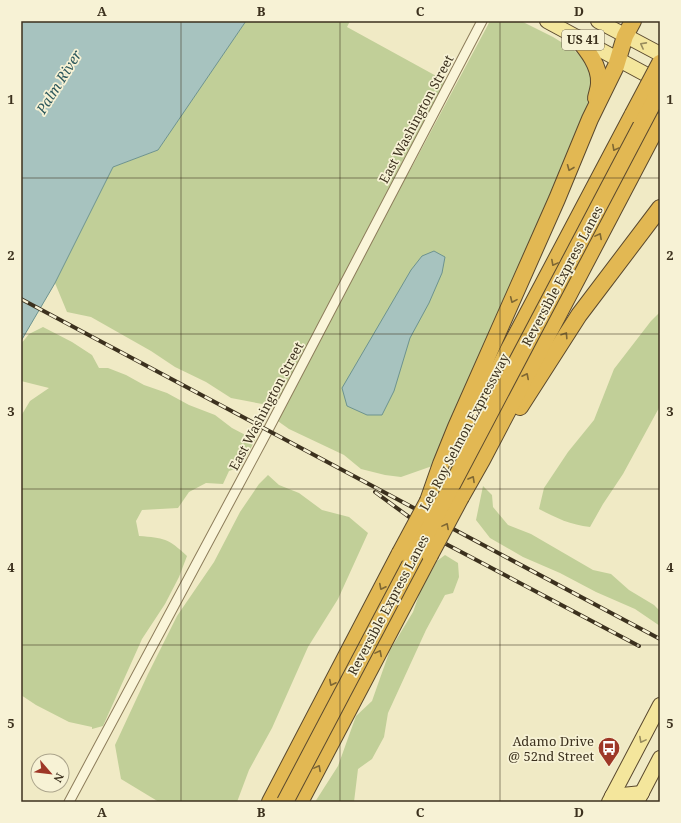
<svg xmlns="http://www.w3.org/2000/svg" width="681" height="823" viewBox="0 0 681 823" font-family="'Noto Serif',serif">
<style>
.green{fill:#c1cf98}
.water{fill:#a7c3bf;stroke:#6d938f}
.lines{fill:none;stroke-linecap:round;stroke-linejoin:round}
.street-casing{stroke:#8c7c5a;stroke-width:11}
.primary-casing{stroke:#5a492e;stroke-width:16}
.highway-casing{stroke:#5a492e;stroke-width:18}
.street{stroke:#faf5d9;stroke-width:9}
.primary{stroke:#f4e69c;stroke-width:14}
.highway{stroke:#e2b853;stroke-width:16}
.rail-casing{stroke:#3c311e;stroke-width:4}
.rail{stroke:#f7f2d5;stroke-width:2.5;stroke-dasharray:8;stroke-linecap:butt}
.highway-bridge-casing{stroke:#5a492e;stroke-width:18;stroke-linecap:butt}
.highway-bridge{stroke:#e2b853;stroke-width:16}
.oneway{stroke:#988c5d}
.oneway2{stroke:#7e6733}
.grid{fill:none;stroke:#3c311e;stroke-width:1;stroke-opacity:0.55}
.labels{text-anchor:middle;stroke-width:3.5;stroke-linejoin:round;paint-order:stroke}
.shield{fill:#f7f2d5;stroke:#746b55;stroke-width:1}
.shield-label{font-size:12px;font-weight:bold;fill:#3c311e}
.street-label{font-size:13px;fill:#3c311e;stroke:#f7f2d5}
.poi-label{font-size:13px;fill:#3c311e;stroke:#f7f2d5;text-anchor:end}
.water-label{font-size:14px;font-style:italic;fill:#2d585c;stroke:#f7f2d5}
.neatline{fill:none;stroke:#3c311e;stroke-width:1.5}
.grid-label{font-size:13px;text-anchor:middle;font-weight:bold;fill:#3c311e}
</style>
<rect width="100%" height="100%" fill="#f0eac5"/>
<!-- green -->
<g class="green">
<path d="M246,21h104l-3,6 102,56 -111,203 -54,104 -11,16 -42,-8 -25,-16 -31,-15 -24,-16 -60,-34 -24,-5 -12,-29 58,-116 45,-17z"/>
<path d="M490,21h31l32,16 21,13 13,12 6,13 -1,10 -10,46 -144,333 -37,13 -16,-2 -24,-6 -17,-14 -55,-26 -14,-10 90,-170 49,-86z"/>
<path d="M660,312v94l-37,68 -20,30 -13,23c-19,-2 -34,-9 -51,-18l5,-21 24,-36 26,-32 20,-51 37,-48z"/>
<path d="M43,327l29,15 20,13 7,13h9l18,7 18,10 23,8 22,12 26,10 17,13 23,12 -14,27 -12,4 -6,13 -17,-1 -17,9 -11,16 -36,2 -6,11 3,15c25,2 29,2 48,20l-8,21 -14,27 -23,35 -39,87 -11,3v-2l-23,-5 -33,-17 -15,-10v-279l9,-15 19,-13 -28,-7v-37l8,-10z"/>
<path d="M268,475l11,10 20,8 23,17 27,7 19,16 -30,66 -30,48 -36,81 -23,42 -12,32h-78l-38,-23 -6,-34 33,-71 29,-58 37,-54 26,-50 19,-28z"/>
<path d="M483,486l9,9 1,12 15,18 23,9 62,36 18,4 18,16 25,15 6,6v15l-25,-17 -39,-17 -36,-19 -37,-16 -33,-19 -14,-18z"/>
<path d="M445,555l13,8 1,14 -6,16 -8,2 -19,35 -38,83 -4,24 -12,22 -14,10 -4,33h-39l23,-36 18,-50 16,-15 18,-51 23,-38 7,-20 17,-31z"/>
</g>
<!-- water -->
<g class="water">
<path d="M21,21h225l-88,129 -45,17 -58,116 -34,58z"/>
<path d="M434,251l11,6 -3,16 -13,30 -19,35 -16,53 -12,24h-15l-20,-9 -5,-18 69,-118 11,-14z"/>
</g>
<g class="lines">
<!-- street casing -->
<g class="street-casing">
<path id="street" d="M69,802l199,-372 214,-409"/>
</g>
<!-- primary casing -->
<g class="primary-casing">
<g id="primary">
<path d="M547,21l113,61"/>
<path d="M598,21l62,33"/>
<path d="M612,796l30,-3"/>
<path d="M609,802l51,-97"/>
<path d="M637,802l23,-44"/>
</g>
</g>
<!-- highway casing -->
<g class="highway-casing">
<g id="highway">
<path d="M577,38c10,12 23,28 22,45 0,5 -2,10 -3,15"/>
<path d="M520,407l59,-92 81,-107"/>
<path d="M465,432l168,-318"/>
<path d="M461,497l21,-37 178,-339"/>
<path d="M428,501l13,-37 15,-37 101,-228 33,-80 26,-53 9,-30 8,-15"/>
<path d="M270,802l130,-249"/>
<path d="M300,802l130,-247"/>
</g>
</g>
<!-- street -->
<use href="#street" class="street"/>
<!-- primary -->
<use href="#primary" class="primary"/>
<!-- highway -->
<use href="#highway" class="highway"/>
<!-- rail casing -->
<g class="rail-casing">
<g id="rail">
<path d="M21,299l639,340"/>
<path d="M375,492l71,52 193,102"/>
</g>
</g>
<!-- rail -->
<use href="#rail" class="rail"/>
<!-- highway-bridge casing -->
<g class="highway-bridge-casing">
<g id="highway-bridge">
<path d="M633,114l27,-51"/>
<path d="M400,553l28,-52"/>
<path d="M430,555l31,-58"/>
<path d="M285,802l375,-712"/>
</g>
</g>
<!-- highway-bridge -->
<use href="#highway-bridge" class="highway-bridge"/>
</g>
<!-- one-way arrows -->
<defs><path id="oneway-chevron" d="M-2-3.5L2.5 0L-2 3.5" fill="none" stroke-width="1.6" stroke-linecap="round" stroke-linejoin="round"/></defs>
<g class="oneway">
<use href="#oneway-chevron" transform="translate(643 45) rotate(-152)"/>
<use href="#oneway-chevron" transform="translate(642 740) rotate(118)"/>
</g>
<g class="oneway2">
<use href="#oneway-chevron" transform="translate(615 148) rotate(118)"/>
<use href="#oneway-chevron" transform="translate(570 168) rotate(112)"/>
<use href="#oneway-chevron" transform="translate(599 236) rotate(-62)"/>
<use href="#oneway-chevron" transform="translate(554 263) rotate(118)"/>
<use href="#oneway-chevron" transform="translate(513 300) rotate(114)"/>
<use href="#oneway-chevron" transform="translate(565 335) rotate(-57)"/>
<use href="#oneway-chevron" transform="translate(526 376) rotate(-63)"/>
<use href="#oneway-chevron" transform="translate(472 479) rotate(-61)"/>
<use href="#oneway-chevron" transform="translate(446 526) rotate(-62)"/>
<use href="#oneway-chevron" transform="translate(382 587) rotate(117)"/>
<use href="#oneway-chevron" transform="translate(379 653) rotate(-62)"/>
<use href="#oneway-chevron" transform="translate(332 683) rotate(117)"/>
<use href="#oneway-chevron" transform="translate(318 768) rotate(-62)"/>
</g>
<!-- grid -->
<path class="grid" d="M181,21v781M340,21v781M500,21v781M21,178h639M21,334h639M21,489h639M21,645h639"/>
<!-- icons -->
<defs>
<g id="bus-pin" transform="scale(1.15)"><path d="M0 17L-7.5 6A9.5 9.5 0 1 1 7.5 6Z" fill="#9e3727" stroke="#f7f2d5"/><path d="M-5-6H5V4H4V6H2V4H-2V6H-4V4H-5ZM-3.5-4V0h7V-4ZM-3.5 1.2v1.5H-2V1.2ZM2 1.2v1.5H3.5V1.2Z" fill="#fff"/></g>
</defs>
<g fill-rule="evenodd">
<use href="#bus-pin" x="609" y="748"/>
</g>
<g class="labels">
<!-- shield labels -->
<rect class="shield" x="562" y="30" width="42" height="20" rx="3"/>
<g class="shield-label">
<text x="583" y="44">US 41</text>
</g>
<!-- street labels -->
<g class="street-label">
<text transform="translate(416 119) rotate(-62)" y="5">East Washington Street</text>
<text transform="translate(562 276) rotate(-62)" y="5">Reversible Express Lanes</text>
<text transform="translate(266 406) rotate(-62)" y="5">East Washington Street</text>
<text transform="translate(464 432) rotate(-62)" y="5">Lee Roy Selmon Expressway</text>
<text transform="translate(388 605) rotate(-62)" y="5">Reversible Express Lanes</text>
</g>
<!-- poi labels -->
<g class="poi-label">
<text x="594" y="746">Adamo Drive<tspan x="594" dy="15">@ 52nd Street</tspan></text>
</g>
<!-- water labels -->
<g class="water-label">
<text transform="translate(59 82) rotate(-58)" y="5">Palm River</text>
</g>
</g>
<!-- border -->
<rect width="681" height="823" fill="none" stroke="#f7f2d5" stroke-width="44"/>
<!-- north arrow -->
<g transform="translate(50 773) rotate(118)"><circle r="19" fill="#f7f2d5" stroke="#aca58c"/>
<path d="M0-3L7 15L0 10L-7 15Z" fill="#9e3727"/>
<text y="-6" font-size="11" font-weight="bold" text-anchor="middle" fill="#3c311e">N</text>
</g>
<rect x="22" y="22" width="637" height="779" class="neatline"/>
<g class="grid-label">
<text x="102" y="16">A</text>
<text x="261" y="16">B</text>
<text x="420" y="16">C</text>
<text x="579" y="16">D</text>
<text x="11" y="104">1</text>
<text x="670" y="104">1</text>
<text x="11" y="260">2</text>
<text x="670" y="260">2</text>
<text x="11" y="416">3</text>
<text x="670" y="416">3</text>
<text x="11" y="572">4</text>
<text x="670" y="572">4</text>
<text x="11" y="728">5</text>
<text x="670" y="728">5</text>
<text x="102" y="817">A</text>
<text x="261" y="817">B</text>
<text x="420" y="817">C</text>
<text x="579" y="817">D</text>
</g>
</svg>
